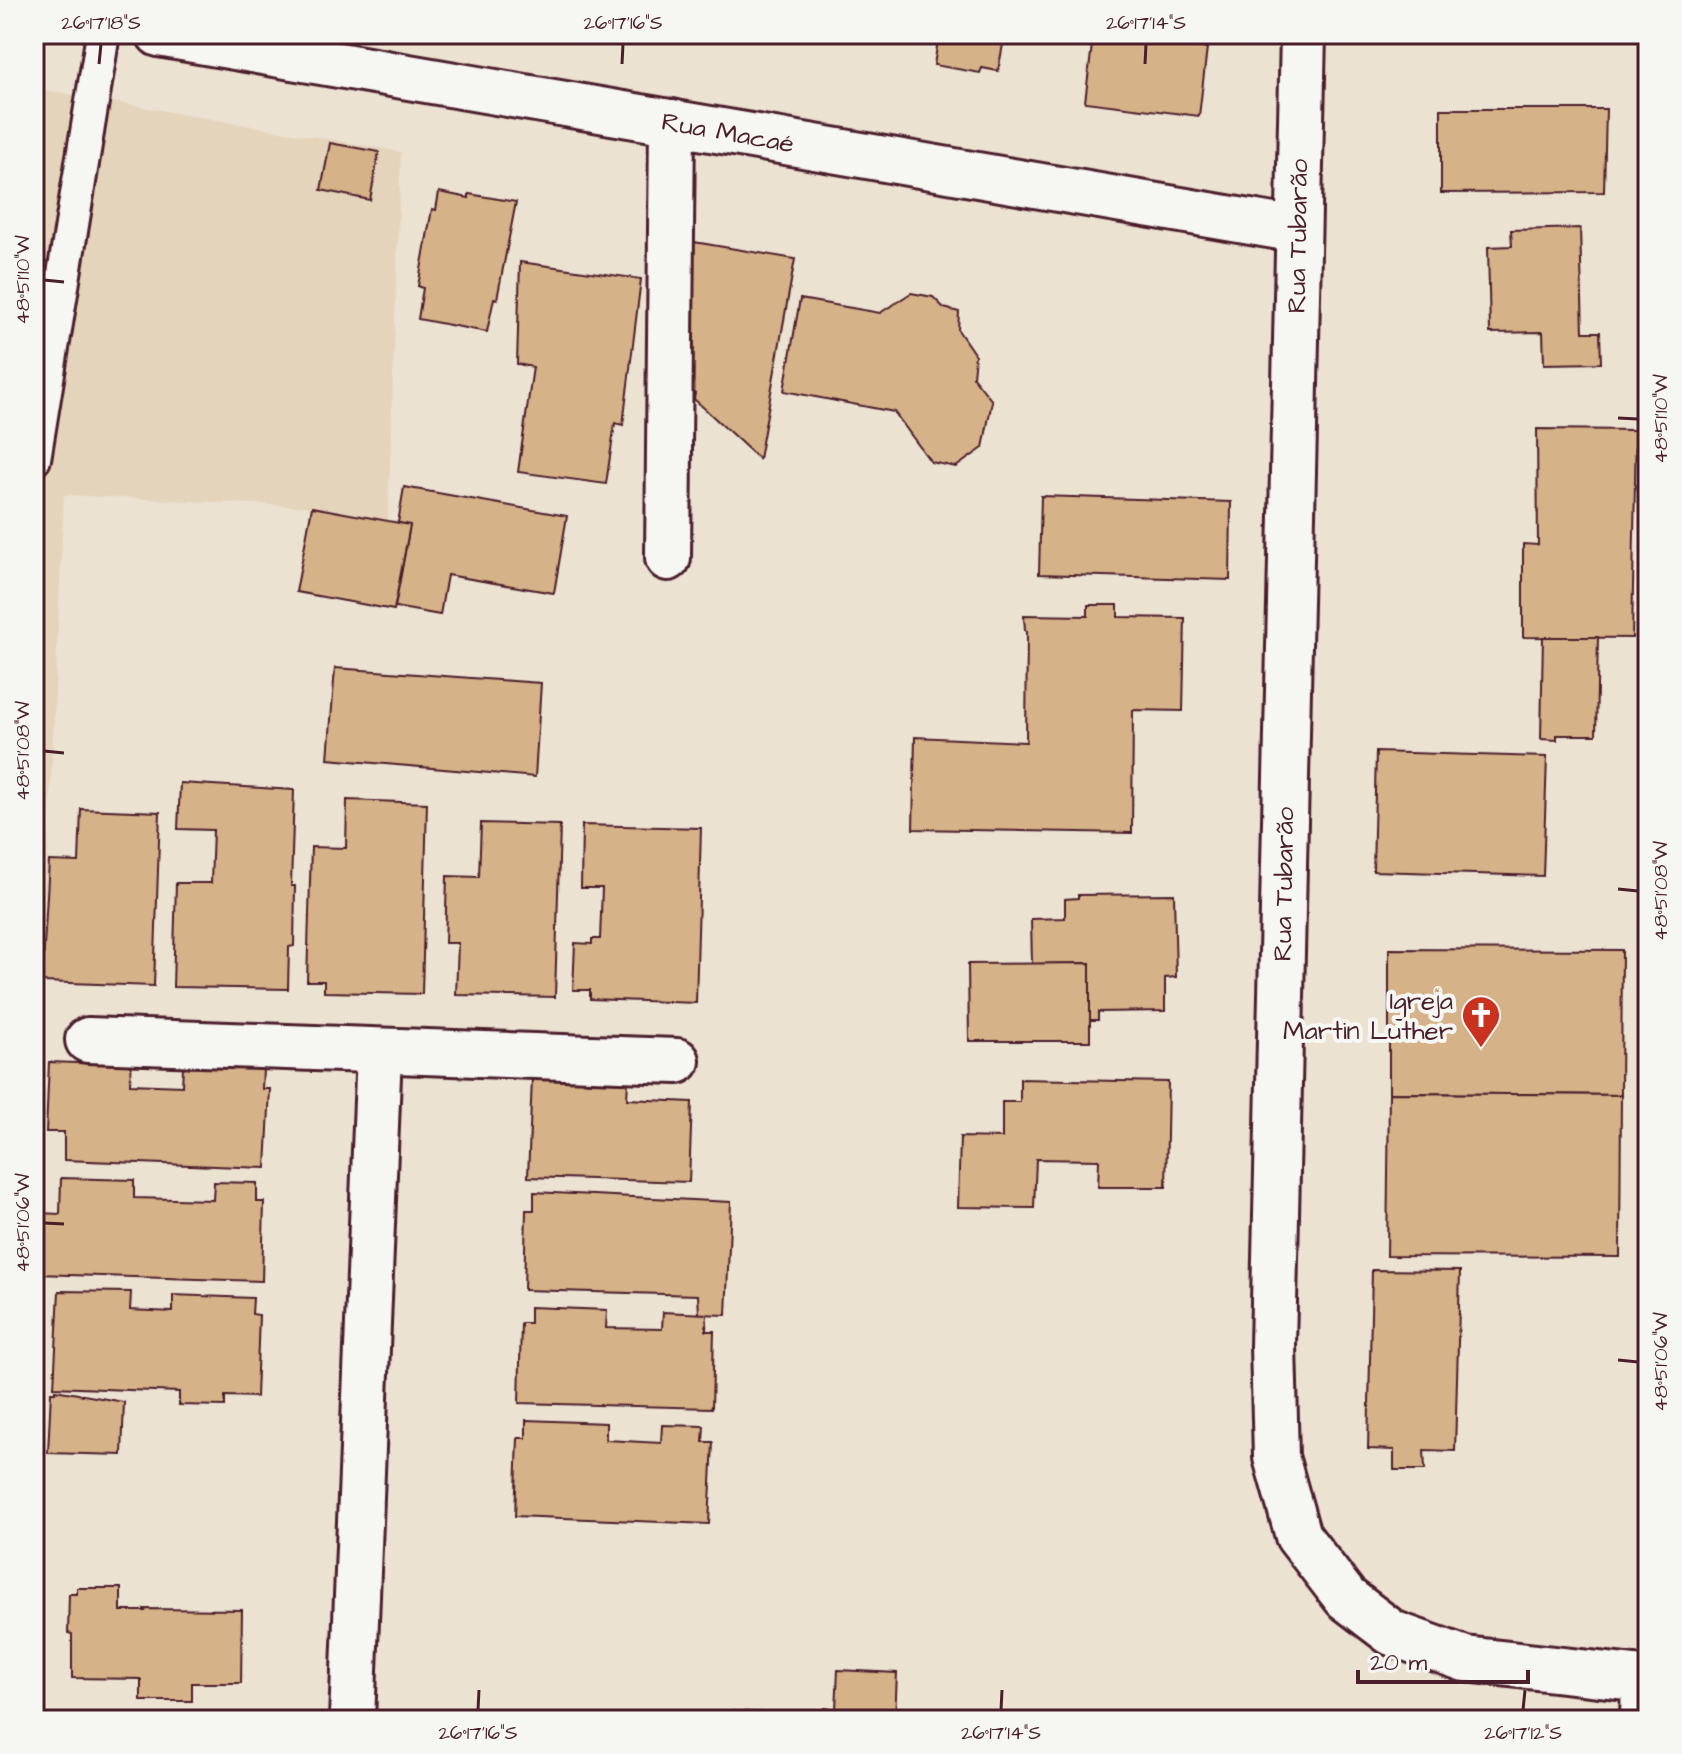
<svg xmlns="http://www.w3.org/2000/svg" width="1682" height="1754" viewBox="0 0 1682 1754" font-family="'Architects Daughter',sans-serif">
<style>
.built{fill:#e5d4bc}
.building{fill:#d6b288;stroke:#4a1f2b;stroke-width:2}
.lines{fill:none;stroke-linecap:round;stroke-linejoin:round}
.lane-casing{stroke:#4a1f2b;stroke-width:38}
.street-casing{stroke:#4a1f2b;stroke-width:50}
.lane{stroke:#f6f6f2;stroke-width:32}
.street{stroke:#f6f6f2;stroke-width:44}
.ticks{fill:none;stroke:#4a1f2b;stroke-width:3}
.labels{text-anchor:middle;stroke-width:8;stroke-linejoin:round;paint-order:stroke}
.street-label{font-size:26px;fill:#4a1f2b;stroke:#f6f6f2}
.poi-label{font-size:26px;fill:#4a1f2b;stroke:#f6f6f2;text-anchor:end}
.neatline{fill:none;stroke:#4a1f2b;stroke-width:3}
.ticks-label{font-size:20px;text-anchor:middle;fill:#4a1f2b}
</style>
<rect width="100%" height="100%" fill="#ece2d2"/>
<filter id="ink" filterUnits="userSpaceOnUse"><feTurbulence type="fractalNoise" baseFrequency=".0125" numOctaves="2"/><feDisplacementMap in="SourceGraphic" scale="16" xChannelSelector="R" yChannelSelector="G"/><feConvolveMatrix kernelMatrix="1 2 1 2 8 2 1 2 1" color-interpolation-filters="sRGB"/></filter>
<g filter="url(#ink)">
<!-- built -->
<path class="built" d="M34,88l367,64 -13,368 -76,-13 -248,-12 -20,442h-10z"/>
<!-- building -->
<g class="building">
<path d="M816,34h27l-1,5z"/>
<path d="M939,34h66l-7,37 -16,-3 -2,5 -46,-8z"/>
<path d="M1107,34h87l-2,13 15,1 -8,68 -114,-14 8,-65 14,2z"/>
<path d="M1441,109h165l-2,83 -163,1z"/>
<path d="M330,143l49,9 -9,48 -49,-10z"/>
<path d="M439,192l30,6v-4l47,8 -19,97 -3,-1 -7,34 -69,-13 5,-31 -5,-2 14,-77 4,1z"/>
<path d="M1580,228l3,104h17l1,31 -57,1 -1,-32 -53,1 -2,-86 24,-1 -1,-16z"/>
<path d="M694,242l101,17 -36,200 -65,-60 1,-6 -9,-2 6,-49 -12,-1z"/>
<path d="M520,262l121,17 -18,146 -8,-2 -9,61 -88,-12 15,-105 -16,-3z"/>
<path d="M911,293l22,4 11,11 15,4 -1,18 17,25 -2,22 19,24 -9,47 -27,19 -25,-5 -37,-50 -110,-21 16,-92 80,14z"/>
<path d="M1537,429l99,1 -4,208 -109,-1v-93l15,1z"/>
<path d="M404,487l163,29 -13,77 -107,-18 -7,40 -45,-8 15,-82 -12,-2z"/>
<path d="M1041,496l190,6 -1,78 -191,-6z"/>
<path d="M312,507l98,18 -16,85 -98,-18z"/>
<path d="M1088,605h30v12l67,1 -2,93 -50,-1 -1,123 -219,-4 2,-92 111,5 1,-111 -2,-1 -1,-15 64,1z"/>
<path d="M1543,637h55l-2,98h-39v5l-16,-1z"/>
<path d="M335,668l206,15 -6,94 -207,-18z"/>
<path d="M1376,752l171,5 -4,119 -170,-5z"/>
<path d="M180,783l114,7 -3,96h4l-1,60 -5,1 -1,42 -115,-2 3,-104h35l2,-53 -35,-1z"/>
<path d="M347,800l80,3 -5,191 -98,-2v-11h-17l4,-134 35,1z"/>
<path d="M81,809l79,3 -6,174 -112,-4 7,-121 30,1z"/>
<path d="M481,823l79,2 -5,172 -99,-2 2,-52h-13l2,-67 32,1z"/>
<path d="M582,825l119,3 -5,175 -106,-4v-9h-17l2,-47 17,1v-5h8l2,-51h-21z"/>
<path d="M1174,894l2,83 -11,1v33l-67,1v8h-8v-57l-58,1 -1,-45 34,-1v-19l13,-1v-3z"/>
<path d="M1389,949l233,1 -1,145 -232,-2z"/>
<path d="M1090,963v78h-121l-1,-77z"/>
<path d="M49,1062l82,3 -1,19 52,2 1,-19 80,2 -1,20h8l-4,79 -202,-8v-28h-18z"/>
<path d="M532,1078l96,3 -1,18 65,3 -3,80 -161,-5z"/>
<path d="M1020,1079l148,3 -2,105h-68l1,-27 -63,-1 -2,49 -76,-1 2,-70 42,1v-36h18z"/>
<path d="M1389,1093l232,2 -1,162 -233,-1z"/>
<path d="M61,1178l73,2v18l79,2 1,-18 43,1v19h7l-2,79 -225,-7 2,-61 21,1z"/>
<path d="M534,1192l197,10 -5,113 -27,-1 -1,-19 -174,-5 2,-80h8z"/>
<path d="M1372,1270l88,1 -5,180 -31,-1 1,20h-31v-20l-26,-1z"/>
<path d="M59,1291l72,1 -1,18 43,2v-17l80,3 -1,16 7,1 -3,82 -31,-1v10l-46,-1v-13l-125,-5z"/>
<path d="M530,1307l77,3 -1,18 56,1 1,-17 44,2 -1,17h8l-2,77 -193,-5 2,-80h9z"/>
<path d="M55,1390l69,12 -2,53 -74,-2 3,-61h4z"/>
<path d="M526,1420l80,3v17l55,3 1,-18 42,1 -1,16h10l-4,82 -194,-8 3,-78h8z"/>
<path d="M77,1588h44v23h24l-1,-2 98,1 -1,73h-49v18h-51v-22l-69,-1v-44l-4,-1 1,-39h8z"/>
<path d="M838,1670l59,3 -2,47h-165l1,-9 92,5 1,-8 12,1z"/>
</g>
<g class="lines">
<!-- lane casing -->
<g class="lane-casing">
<path id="lane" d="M34,459l69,-425"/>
</g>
<!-- street casing -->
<g class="street-casing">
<g id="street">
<path d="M159,34l1138,196"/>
<path d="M1303,34l-30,1312 3,111 22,79 48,62 46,35 73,26 179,20 -1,41"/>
<path d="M668,558l4,-436"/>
<path d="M88,1040l589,21"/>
<path d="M352,1720l27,-669"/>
</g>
</g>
<!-- lane -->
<use href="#lane" class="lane"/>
<!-- street -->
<use href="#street" class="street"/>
</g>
</g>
<!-- ticks -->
<path class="ticks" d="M99,64l2,-20M622,64l1,-20M1145,64l1,-20M44,280l20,2M1618,418l20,1M44,751l20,2M1618,889l20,2M44,1223l20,1M1618,1360l20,2M478,1710l1,-20M1001,1710l1,-20M1523,1710l2,-20"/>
<!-- icons -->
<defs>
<g id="church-pin" transform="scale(2)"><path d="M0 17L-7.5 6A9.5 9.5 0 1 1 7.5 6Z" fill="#c8321e" stroke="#f6f6f2"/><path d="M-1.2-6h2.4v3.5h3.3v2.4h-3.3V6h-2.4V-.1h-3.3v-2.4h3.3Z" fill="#fff"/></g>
</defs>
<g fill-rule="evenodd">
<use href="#church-pin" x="1481" y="1015"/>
</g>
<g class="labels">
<!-- street labels -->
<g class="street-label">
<text transform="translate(728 132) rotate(10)" y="9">Rua Macaé</text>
<text transform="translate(1297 236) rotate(-89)" y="9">Rua Tubarão</text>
<text transform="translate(1283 884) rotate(-89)" y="9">Rua Tubarão</text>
</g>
<!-- poi labels -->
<g class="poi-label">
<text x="1453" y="1009">Igreja<tspan x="1453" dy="30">Martin Luther</tspan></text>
</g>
</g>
<!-- margin -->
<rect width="1682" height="1754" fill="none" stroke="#f6f6f2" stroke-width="88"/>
<!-- scale -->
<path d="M1358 1670v12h170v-12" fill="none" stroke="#4a1f2b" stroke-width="4"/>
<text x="1370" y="1670" font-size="24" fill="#4a1f2b" stroke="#f6f6f2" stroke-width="6" paint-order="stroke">20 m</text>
<rect x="44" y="44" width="1594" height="1666" class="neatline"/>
<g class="ticks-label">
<text x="101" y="29">26°17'18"S</text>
<text x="623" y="29">26°17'16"S</text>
<text x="1146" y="29">26°17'14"S</text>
<text transform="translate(22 280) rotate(-90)" y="7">48°51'10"W</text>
<text transform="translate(1660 419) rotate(-90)" y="7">48°51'10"W</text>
<text transform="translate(22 751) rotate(-90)" y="7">48°51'08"W</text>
<text transform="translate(1660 891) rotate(-90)" y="7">48°51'08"W</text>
<text transform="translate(22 1223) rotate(-90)" y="7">48°51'06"W</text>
<text transform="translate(1660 1362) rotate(-90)" y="7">48°51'06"W</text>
<text x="478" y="1739">26°17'16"S</text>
<text x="1001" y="1739">26°17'14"S</text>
<text x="1523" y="1739">26°17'12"S</text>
</g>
</svg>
